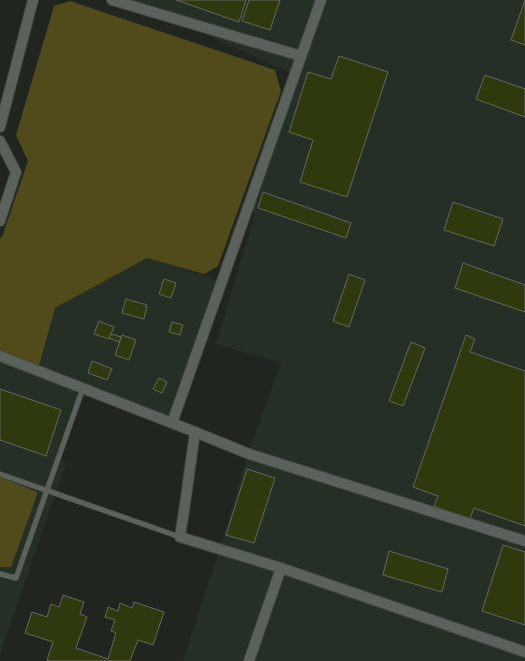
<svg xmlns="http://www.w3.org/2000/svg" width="525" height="661" viewBox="0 0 525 661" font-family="Arial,sans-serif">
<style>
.built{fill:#262f26}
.forest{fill:#514b1b}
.building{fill:#2e3a0e;stroke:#656760}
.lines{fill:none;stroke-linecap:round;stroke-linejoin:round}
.service-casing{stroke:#3e423d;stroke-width:6}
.minor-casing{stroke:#3e423d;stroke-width:12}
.service{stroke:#5b615b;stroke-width:5}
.minor{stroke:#5b615b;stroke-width:10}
</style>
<rect width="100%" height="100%" fill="#202520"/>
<!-- built -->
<g class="built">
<path d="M131,0h190l-26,75z"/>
<path d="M323,0h202v661h-342l37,-113 28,-94 33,-91 -65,-19 39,-130 -7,-3z"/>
<path d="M147,258l75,23 -50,142 -90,-35 -24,72 8,3 -66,191v-298l38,15 17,-63z"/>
</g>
<!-- forest -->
<g class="forest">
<path d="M70,1l205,69 6,21 -63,175 -14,8 -57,-16 -92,50 -17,62 -38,-18v-114l2,-1 26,-76 -12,-26 38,-129z"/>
<path d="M0,477l37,15v3l-26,72h-11z"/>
</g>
<!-- building -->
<g class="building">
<path d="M176,0h70l-7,22z"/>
<path d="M249,0h31l-10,30 -28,-9z"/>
<path d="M525,0v45l-14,-5z"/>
<path d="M339,56l49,16 -41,125 -47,-15 13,-42 -24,-8 19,-60 23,7z"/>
<path d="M485,75l40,14v28l-49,-18z"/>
<path d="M263,192l88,31 -5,15 -88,-30z"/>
<path d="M453,202l50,17 -9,27 -50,-16z"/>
<path d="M463,263l62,22v27l-70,-24z"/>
<path d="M349,274l16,6 -16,47 -16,-6z"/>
<path d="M164,279l12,4 -5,15 -12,-4z"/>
<path d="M126,299l21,6 -3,14 -22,-6z"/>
<path d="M99,321l15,6 -5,12 -15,-5z"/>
<path d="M172,322l11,3 -3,10 -11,-3z"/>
<path d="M111,334l10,3 -2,5 -10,-4z"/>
<path d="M122,335l14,5 -7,20 -14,-5z"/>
<path d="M466,335l9,4 -5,13 55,19v155l-51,-18 -4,11 -36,-13 4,-10 -25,-9z"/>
<path d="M411,342l14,6 -22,58 -14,-5z"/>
<path d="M92,361l20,8 -5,11 -19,-7z"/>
<path d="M159,378l8,4 -5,11 -9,-4z"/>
<path d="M0,389l61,21 -15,46 -46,-16z"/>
<path d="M247,469l28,9 -21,65 -28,-8z"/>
<path d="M503,545l22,7v73l-43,-14z"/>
<path d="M389,551l59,18 -6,23 -59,-17z"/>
<path d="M63,595l21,7 -4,12 7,3 -11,31 32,11 8,-26 -5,-2 4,-11 -10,-3 3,-10 10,4 2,-8 12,5 2,-6 30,10 -11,33 -15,-5 -8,21h-80l-3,-1 6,-18 -28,-9 7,-21 15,5 4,-13 8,3z"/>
</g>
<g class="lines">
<!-- service casing -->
<g class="service-casing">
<g id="service">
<path d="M0,474l180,63"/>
<path d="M0,574l16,4 67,-190"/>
</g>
</g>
<!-- minor casing -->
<g class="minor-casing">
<g id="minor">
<path d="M112,0l189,56"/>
<path d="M0,127l33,-127"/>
<path d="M0,141l16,31 -16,49"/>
<path d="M0,356l195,76 -10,72 -5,33 101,31 244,84"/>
<path d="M172,423l149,-423"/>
<path d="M195,432l54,22 276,87"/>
<path d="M249,661l32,-93"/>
</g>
</g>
<!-- service -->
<use href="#service" class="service"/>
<!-- minor -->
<use href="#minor" class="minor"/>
</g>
</svg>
